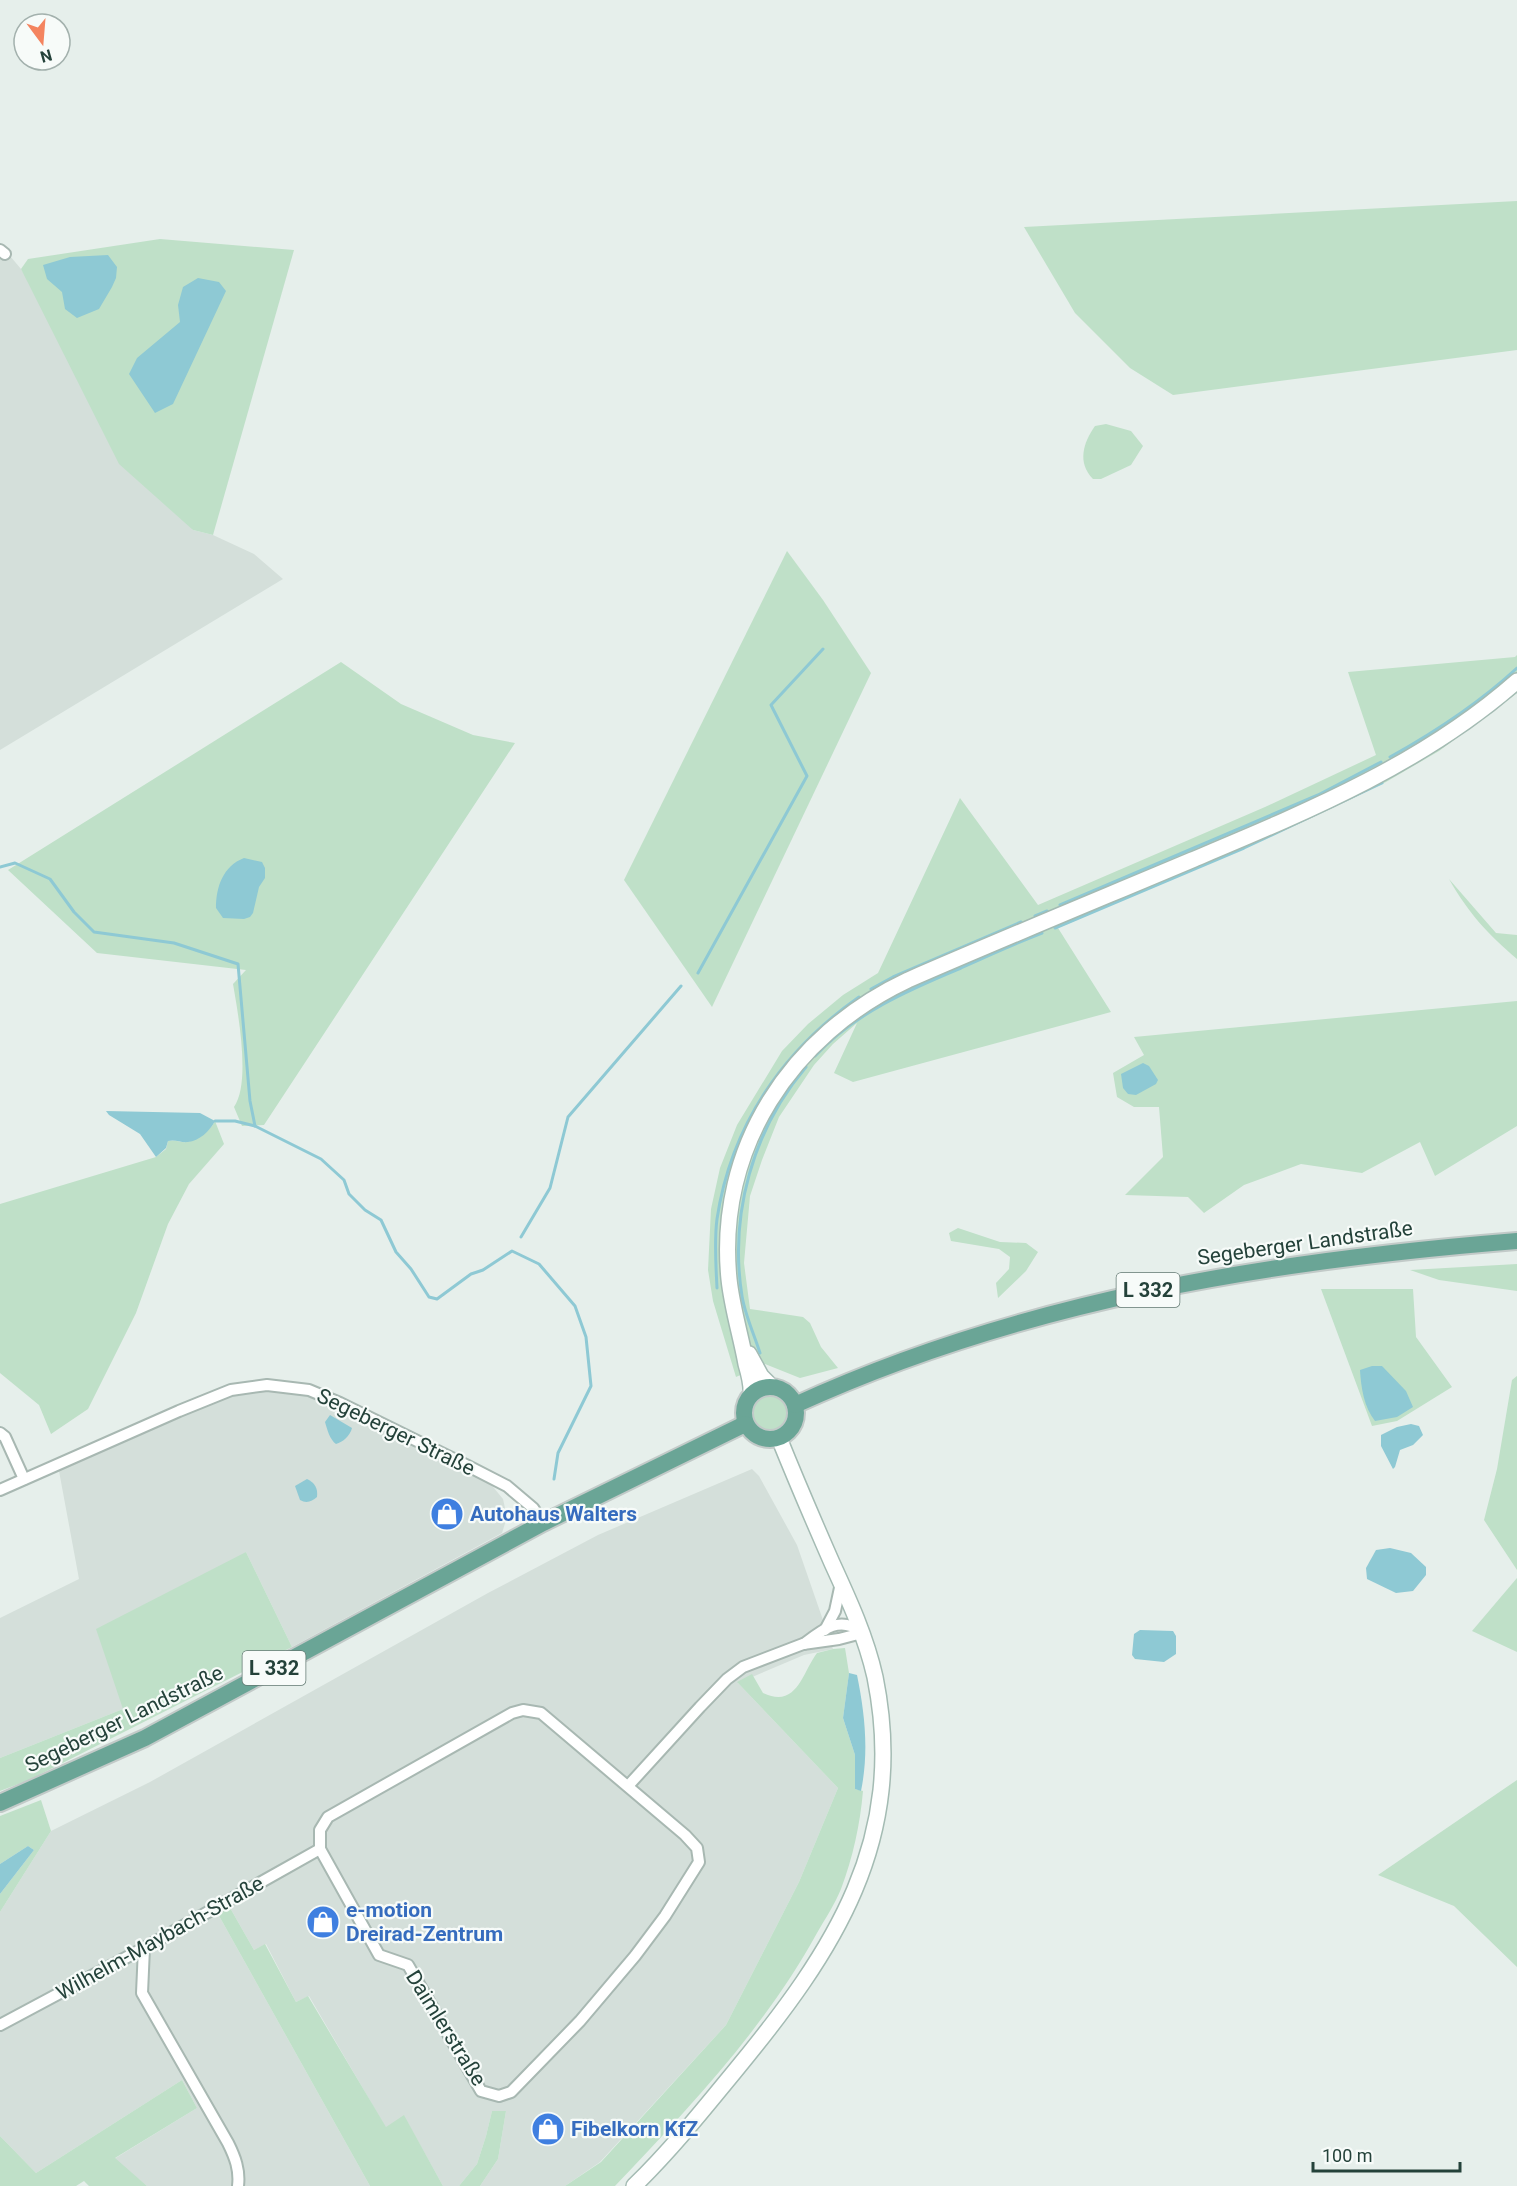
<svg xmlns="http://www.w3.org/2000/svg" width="1517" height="2186" viewBox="0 0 1517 2186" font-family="Roboto,sans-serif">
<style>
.built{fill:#d4dfda}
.green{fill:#bfe0c8}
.water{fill:#8ec9d4}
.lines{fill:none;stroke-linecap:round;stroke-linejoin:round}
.stream{stroke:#8ec9d4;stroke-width:3}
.street-casing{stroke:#a8b8b2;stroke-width:14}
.secondary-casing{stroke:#a4bbb3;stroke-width:18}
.primary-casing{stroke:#c2cac8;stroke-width:20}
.street{stroke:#fff;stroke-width:10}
.secondary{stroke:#fff;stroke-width:15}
.primary{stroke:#6aa596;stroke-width:16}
.labels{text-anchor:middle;stroke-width:4.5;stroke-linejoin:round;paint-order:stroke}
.shield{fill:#f7fbf9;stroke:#637a73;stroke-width:1.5}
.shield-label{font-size:20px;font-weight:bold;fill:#24423a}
.street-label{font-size:21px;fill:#24423a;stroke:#f7fbf9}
.shop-label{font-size:21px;font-weight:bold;fill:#366cbe;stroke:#f7fbf9;text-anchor:start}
</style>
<rect width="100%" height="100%" fill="#e6efeb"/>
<!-- built -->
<g class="built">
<path d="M0,244l21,25 172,261 20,5 41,19 29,25 -283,171z"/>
<path d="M268,1386l40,5 181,91 14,17 4,18 -5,16 -210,114 -46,-95 -123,157 -123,49v-140l79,-39 -20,-108 23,-15 144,-63z"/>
<path d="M752,1469l7,7 38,69 36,104 -29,6 -66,28 100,105 -39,94 -73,143 -126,137 -35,24h-85l18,-27 8,-48h-14l-6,25 -9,28 -18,22h-16l-39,-70 -18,12 -77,-132 -13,6 -30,-58 -12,6 -25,-44 -11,8 152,272h-223l-33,-27 83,-51 -15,-28 -146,93 -36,-37v-224l51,-81 99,-49 338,-189 110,-58z"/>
</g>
<!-- green -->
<g class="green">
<path d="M1517,201v149l-344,45 -43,-27 -55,-55 -51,-86z"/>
<path d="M160,239l134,11 -81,285 -20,-5 -74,-66 -98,-195 7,-10z"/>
<path d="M1106,424l25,7 12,15 -12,19 -30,14h-8c-16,-16 -10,-36 2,-53z"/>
<path d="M787,551l36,49 48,73 -159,334 -88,-127z"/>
<path d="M1517,655v38l-78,58 -53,31 -106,50 -222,96 53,84 -258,70 -19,-9 23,-50 -24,21 -19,21 -35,52 -17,43 -12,36 -6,67 6,46 53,8 7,6 11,24 17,21 -38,10 -35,-14 -29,13 -23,-76 -5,-31 3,-61 9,-41 17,-43 45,-74 26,-27 35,-29 35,-22 82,-175 78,107 227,-98 111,-52 -28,-83 167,-15z"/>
<path d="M341,662l60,42 72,31 42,8 -251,382 -22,1 -8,-19c17,-24 4,-94 -1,-123l13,-14 -149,-17 -89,-83z"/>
<path d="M1449,879l47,54 21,2v24c-30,-26 -48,-45 -68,-80z"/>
<path d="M1517,1001v125l-82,50 -15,-34 -58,31 -61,-9 -57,21 -40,28 -16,-16 -63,-2 38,-38 -4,-50h-25l-17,-10 -4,-24 31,-18 -10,-18z"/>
<path d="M215,1121l9,23 -35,40 -21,40 -32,89 -48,96 -37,25 -12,-29 -39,-32v-169l156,-47 10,-8 2,-8c6,-2 13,2 19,1 11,-3 23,-11 28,-21z"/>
<path d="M958,1228l42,14 26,1 12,9 -12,19 -28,27 -2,-15 13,-14 1,-12 -11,-8 -48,-8 -2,-8z"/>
<path d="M1517,1264v27l-78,-11 -29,-10z"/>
<path d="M1321,1289h92l3,48 36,50 -55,34 -25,5z"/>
<path d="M1517,1376v194l-33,-50 13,-51 15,-89z"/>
<circle cx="770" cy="1414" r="19"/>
<path d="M246,1552l46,95 -263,133 -29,11v-33l123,-49 -27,-80z"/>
<path d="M1517,1578v74l-45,-21z"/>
<path d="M845,1648l4,25 -6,45 12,37v34l8,2c-3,34 -10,66 -22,98 -6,15 -16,30 -24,44 -52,95 -128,175 -202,253h-50l36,-24 125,-137 73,-143 39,-94 -101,-106 15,-8 11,19c34,16 39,-20 54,-40l16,-4z"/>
<path d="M1517,1780v187l-63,-61 -76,-31z"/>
<path d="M41,1800l10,31 -51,81v-18l34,-44 -6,-4 -28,18v-48z"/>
<path d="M229,1906l25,44 11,-6 31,58 12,-6 78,131 18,-12 39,71h-73l-152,-272z"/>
<path d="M182,2080l15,28 -82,50 32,28h-58l-5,-5 -8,5h-76v-50l36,37z"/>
<path d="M492,2111h14l-8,48 -18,27h-21l18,-22 9,-28z"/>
</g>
<!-- water -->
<g class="water">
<path d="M108,255l9,12 -1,11 -4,9 -13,22 -22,9 -12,-9 -3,-17 -15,-13 -4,-14 27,-8z"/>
<path d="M198,278l21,4 7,9 -53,113 -18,9 -26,-39 8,-16 43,-36 -2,-17 5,-18z"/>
<path d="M244,858l18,4 3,6v10l-6,9 -6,26 -3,4 -6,2 -21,-1 -7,-10c0,-21 7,-42 28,-50z"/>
<path d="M1143,1063l6,3 9,14 -2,4 -20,11 -8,-1 -5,-6 -2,-14z"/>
<path d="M106,1111l94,2 15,8c-5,10 -16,20 -27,21 -7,1 -13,-3 -20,-1l-2,7 -10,9 -16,-23 -31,-19z"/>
<path d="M1372,1366h10l24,25 7,16 -16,10 -22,4c-11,-14 -14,-33 -15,-51z"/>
<path d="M330,1415l22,13c-2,8 -9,14 -16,16 -6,-4 -9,-15 -11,-22z"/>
<path d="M1411,1424l8,2 4,9 -10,10 -13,5 -5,17 -2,2 -12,-23v-11l16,-8z"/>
<path d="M307,1479c8,4 11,9 10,18 -5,4 -10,7 -17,3l-5,-14z"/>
<path d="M1390,1548l21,5 15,14v8l-13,16 -17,2 -29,-14 -1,-11 10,-18z"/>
<path d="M1140,1630l33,1 3,5v18l-12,8 -29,-3 -3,-4 2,-21z"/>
<path d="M849,1673l8,2c8,39 12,77 4,116l-6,-2v-34l-12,-37z"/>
<path d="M28,1846l6,4 -34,44v-30z"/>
</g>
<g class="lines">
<!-- stream -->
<g class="stream">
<path d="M1390,757c45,-25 89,-54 127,-89"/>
<path d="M0,867l15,-4 35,16 24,33 20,20 80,11 64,21 12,137 5,25"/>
<path d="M1060,905l258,-110 63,-33"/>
<path d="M1035,916l12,-5"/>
<path d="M1055,928l189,-80 138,-65"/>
<path d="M698,973l109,-197 -36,-71 52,-56"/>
<path d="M871,989l22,-12 128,-55"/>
<path d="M815,1056c40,-43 93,-66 146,-88 26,-12 53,-24 81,-35"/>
<path d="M215,1121h20l20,5 66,33 23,21 5,14 16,16 16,10 15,32 15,17 18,28 8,2 34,-25 12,-4 29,-19 27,13 36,42 11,31 5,49 -33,67 -4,26"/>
<path d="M521,1237l29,-49 18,-71 113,-131"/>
<path d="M717,1288c-1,-22 -3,-46 0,-69 14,-93 65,-168 142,-222"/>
<path d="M760,1353c-6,-19 -15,-38 -18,-57 -13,-81 11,-167 64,-229"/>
</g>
<!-- street casing -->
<g class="street-casing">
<g id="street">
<path d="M0,250l5,4"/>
<path d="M0,1433l5,4 19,42"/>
<path d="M0,1490l179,-79 52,-21 36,-5 42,5 31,13 128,63 39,20 26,22 10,15"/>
<path d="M825,1630l10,-19 6,-28"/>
<path d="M804,1644c18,-14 36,-29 57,-12"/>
<path d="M523,1710l18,3 144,122 12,13 2,14 -34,54 -30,40 -55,65 -69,71 -12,4 -18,-5 -73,-126 -29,-10 -59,-106v-19l8,-13 184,-104z"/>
<path d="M628,1786l72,-79 27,-28 16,-12 60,-23 36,-5 23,-6"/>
<path d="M144,1948l-2,45 86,150c7,14 12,27 10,43"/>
<path d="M0,2025l144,-77 176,-99"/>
</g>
</g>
<!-- secondary casing -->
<g class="secondary-casing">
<g id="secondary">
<path d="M749,1354l12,22 11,11"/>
<path d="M751,1395c1,-11 -2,-21 -5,-31 -5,-28 -14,-56 -17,-85 -13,-131 62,-244 179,-299 94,-41 189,-80 284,-120 114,-48 231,-96 325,-179"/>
<path d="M634,2186c37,-36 69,-76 101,-115 99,-120 173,-231 140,-394 -9,-40 -26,-77 -43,-114 -18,-41 -36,-83 -53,-125"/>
</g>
</g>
<!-- primary casing -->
<g class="primary-casing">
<g id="primary">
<circle cx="770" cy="1413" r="26"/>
<path d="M795,1405c229,-105 473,-144 722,-164"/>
<path d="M0,1803l145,-65 398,-215 202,-99"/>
</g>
</g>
<!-- street -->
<use href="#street" class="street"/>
<!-- secondary -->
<use href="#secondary" class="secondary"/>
<!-- primary -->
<use href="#primary" class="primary"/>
</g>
<!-- icons -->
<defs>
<g id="shop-disc" transform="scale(1.725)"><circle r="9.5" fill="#3f7fe0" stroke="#f7fbf9"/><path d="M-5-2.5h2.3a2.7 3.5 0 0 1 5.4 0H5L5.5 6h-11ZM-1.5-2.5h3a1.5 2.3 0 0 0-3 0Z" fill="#fff"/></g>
</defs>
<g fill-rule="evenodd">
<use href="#shop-disc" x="447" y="1514"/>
<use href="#shop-disc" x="323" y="1922"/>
<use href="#shop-disc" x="548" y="2129"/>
</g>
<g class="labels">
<!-- shield labels -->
<g class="shield">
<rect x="1116.5" y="1273" width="63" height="34" rx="4.5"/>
<rect x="242.5" y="1651" width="63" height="34" rx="4.5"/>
</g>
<g class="shield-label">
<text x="1148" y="1297">L 332</text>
<text x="274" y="1675">L 332</text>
</g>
<!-- street labels -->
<g class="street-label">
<text transform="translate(1305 1243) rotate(-8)" y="7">Segeberger Landstraße</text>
<text transform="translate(396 1432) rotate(26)" y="7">Segeberger Straße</text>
<text transform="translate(124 1719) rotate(-26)" y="7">Segeberger Landstraße</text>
<text transform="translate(160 1938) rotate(-29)" y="7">Wilhelm-Maybach-Straße</text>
<text transform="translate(446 2028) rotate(58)" y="7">Daimlerstraße</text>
</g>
<!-- shop labels -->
<g class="shop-label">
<text x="470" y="1521">Autohaus Walters</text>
<text x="346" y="1917">e-motion<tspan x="346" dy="24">Dreirad-Zentrum</tspan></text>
<text x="571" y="2136">Fibelkorn KfZ</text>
</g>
</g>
<!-- north arrow -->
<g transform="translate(42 42) rotate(164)"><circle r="28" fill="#f7fbf9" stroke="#a3b1ad" stroke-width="1.5"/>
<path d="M0-4.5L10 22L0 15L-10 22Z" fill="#f4845f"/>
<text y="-9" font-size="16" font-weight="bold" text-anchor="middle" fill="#24423a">N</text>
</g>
<!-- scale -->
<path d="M1313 2162v9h147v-9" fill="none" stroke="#24423a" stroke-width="3"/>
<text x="1322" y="2162" font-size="18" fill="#24423a" stroke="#f7fbf9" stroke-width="4.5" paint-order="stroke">100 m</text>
</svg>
